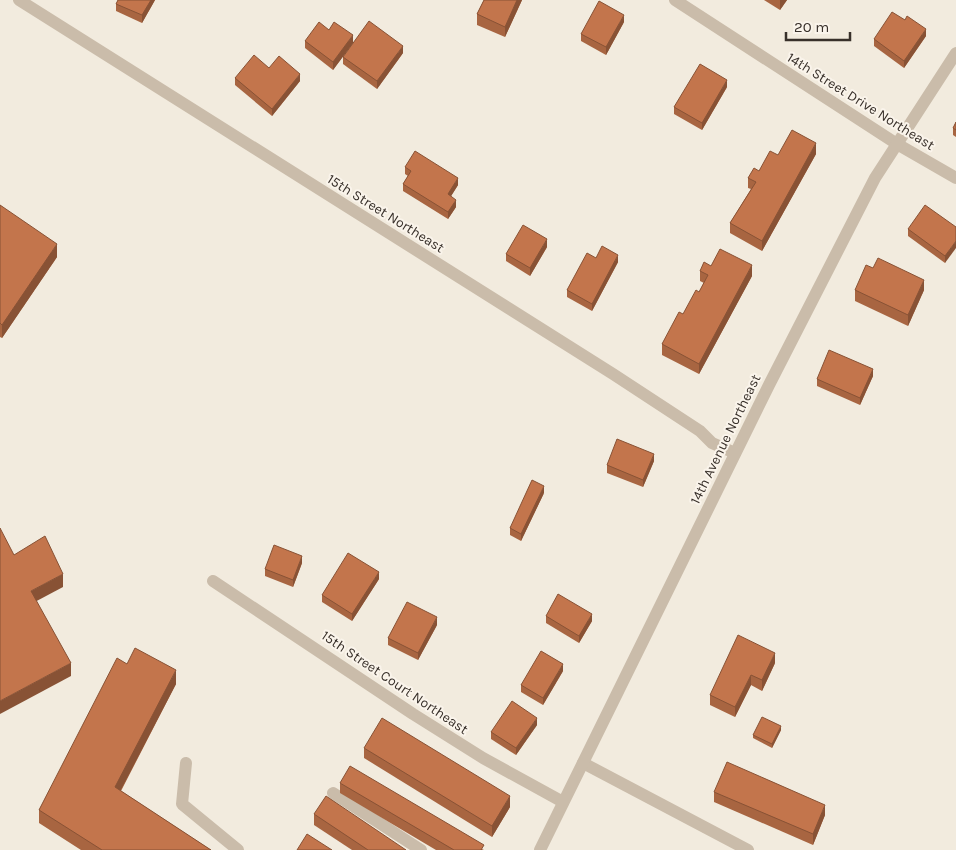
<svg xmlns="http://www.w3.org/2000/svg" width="956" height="850" viewBox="0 0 956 850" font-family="Karla,sans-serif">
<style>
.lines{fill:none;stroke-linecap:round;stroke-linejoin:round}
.service{stroke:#cabcaa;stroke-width:12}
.minor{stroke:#cabcaa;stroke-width:12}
.wall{fill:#a86541}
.shaded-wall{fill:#885235}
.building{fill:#c3754c;stroke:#885235}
.labels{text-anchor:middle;stroke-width:4;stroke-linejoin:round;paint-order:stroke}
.street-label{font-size:14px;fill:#38302a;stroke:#faf4eb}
</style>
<rect width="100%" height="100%" fill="#f2ebde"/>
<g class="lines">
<!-- service -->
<g class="service">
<path d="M186,763l-4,41 56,46"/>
<path d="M583,763l165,87"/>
<path d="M333,793l88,57"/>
</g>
<!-- minor -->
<g class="minor">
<path d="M19,0l594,374 87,57 12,12 23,10"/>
<path d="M675,0l222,144 59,34"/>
<path d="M213,581l200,133 70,44 80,44"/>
<path d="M540,850l229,-465 106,-207 81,-125"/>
</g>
</g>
<!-- wall -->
<g class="wall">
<path d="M118,0h37l-13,23 -26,-12v-7z"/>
<path d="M484,0h38l-17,37 -28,-12v-11z"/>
<path d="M764,0h23l-7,10z"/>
<path d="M624,22l-18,33 -25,-14v-7z"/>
<path d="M329,30l24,13 -20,27 -28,-22v-7z"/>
<path d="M926,36l-22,32 -30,-22v-7z"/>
<path d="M403,53l-26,36 -34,-25v-7z"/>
<path d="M235,78l65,3 -28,35 -37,-31z"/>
<path d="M727,87l-25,43 -28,-16v-7z"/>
<path d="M956,122v15l-3,-2v-7z"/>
<path d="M816,154l-54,97 -32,-18v-10l21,-34 -3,-1v-10l11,-7 19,-16z"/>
<path d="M405,167l53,18 -7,11 5,11 -8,12 -45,-28v-7l5,-8 -3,-2z"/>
<path d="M0,205l57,52 -55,81 -2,-1z"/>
<path d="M956,227l-11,36 -37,-27v-7z"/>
<path d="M547,247l-17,29 -24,-15v-7z"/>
<path d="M596,258l22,4 -26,49 -25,-14v-7z"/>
<path d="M711,266l41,10 -53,98 -37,-19v-11l37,-52 5,-9 -4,-2v-10z"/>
<path d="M873,268l51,22 -16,36 -53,-25v-11z"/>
<path d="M873,376l-13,29 -43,-19v-7z"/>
<path d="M654,461l-11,26 -36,-14v-8z"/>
<path d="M544,493l-23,48 -11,-6v-7z"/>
<path d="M302,563l-9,24 -28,-11v-7z"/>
<path d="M379,579l-27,42 -30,-19v-7z"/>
<path d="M546,616l46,5 -13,22 -33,-20z"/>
<path d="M437,625l-19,35 -30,-15v-7z"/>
<path d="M775,663l-13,28 -11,-6 -16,32 -25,-12v-10z"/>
<path d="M127,664l49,20 -55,107 90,59h-130l-42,-27v-13z"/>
<path d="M563,671l-20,34 -22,-13v-7z"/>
<path d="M537,725l-21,30 -25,-16v-7z"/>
<path d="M781,730l-9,18 -19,-10v-3z"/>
<path d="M364,748l146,59 -18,30 -128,-79z"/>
<path d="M340,783l144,67h-48l-96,-57z"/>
<path d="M714,792l111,23 -12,30 -99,-43z"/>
<path d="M314,814l92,36h-54l-38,-25z"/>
</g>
<!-- shaded-wall -->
<g class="shaded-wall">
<path d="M151,0h4l-13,23v-8z"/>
<path d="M517,0h5l-17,37v-10z"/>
<path d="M780,0h7l-7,10z"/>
<path d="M624,15v7l-18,33v-8z"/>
<path d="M926,29v7l-22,32v-7z"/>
<path d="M353,35v8l-20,27v-8z"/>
<path d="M403,46v7l-26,36v-8z"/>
<path d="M300,74v7l-28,35v-7z"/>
<path d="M727,80v7l-25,43v-7z"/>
<path d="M816,143v11l-54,97v-10z"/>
<path d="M458,178v7l-10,16v-7z"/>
<path d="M456,200v7l-8,12v-7z"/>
<path d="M547,239v8l-17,29v-8z"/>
<path d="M956,241v7l-11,15v-7z"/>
<path d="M57,244v13l-55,81v-13z"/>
<path d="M618,255v7l-26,49v-7z"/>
<path d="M752,265v11l-53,98v-10z"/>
<path d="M924,280v10l-16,36v-11z"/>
<path d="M873,369v7l-13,29v-7z"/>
<path d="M654,454v7l-11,26v-7z"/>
<path d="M544,486v7l-23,48v-7z"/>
<path d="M302,556v7l-9,24v-7z"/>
<path d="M379,572v7l-27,42v-7z"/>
<path d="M63,574v13l-32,17v-13z"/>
<path d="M592,614v7l-13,22v-7z"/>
<path d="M437,617v8l-19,35v-7z"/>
<path d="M775,653v10l-13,28v-11z"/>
<path d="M71,663v13l-71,38v-13z"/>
<path d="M563,664v7l-20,34v-7z"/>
<path d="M176,670v14l-61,117v-14z"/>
<path d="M751,675v10l-16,32v-10z"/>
<path d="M537,718v7l-21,30v-7z"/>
<path d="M781,726v4l-9,18v-4z"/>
<path d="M510,796v11l-18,30v-11z"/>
<path d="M825,805v10l-12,30v-11z"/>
</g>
<!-- building -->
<g class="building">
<path d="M118,0h33l-9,15 -26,-11z"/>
<path d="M484,0h33l-12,27 -28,-13z"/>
<path d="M599,1l25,14 -18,32 -25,-13z"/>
<path d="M892,12l13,8 2,-4 19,13 -22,32 -30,-22z"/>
<path d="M369,21l34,25 -26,35 -34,-24z"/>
<path d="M319,22l10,8 5,-8 19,13 -20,27 -28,-21z"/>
<path d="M254,55l15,13 10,-12 21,18 -28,35 -37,-31z"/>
<path d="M700,64l27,16 -25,43 -28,-16z"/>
<path d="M956,122v8l-3,-2z"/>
<path d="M792,130l24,13 -54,98 -32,-18 26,-41 -8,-4 6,-10 5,3 11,-20 8,4z"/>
<path d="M415,151l43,27 -10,16 8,6 -8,12 -45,-28 8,-13 -6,-4z"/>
<path d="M0,205l57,39 -55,81 -2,-2z"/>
<path d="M925,205l31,22v14l-11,15 -37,-27z"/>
<path d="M523,225l24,14 -17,29 -24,-14z"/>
<path d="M602,246l16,9 -26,49 -25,-14 20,-37 9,5z"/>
<path d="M720,249l32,16 -53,99 -37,-20 17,-32 4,2 13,-24 3,2 9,-17 -8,-4 4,-9 7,4z"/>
<path d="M878,258l46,22 -16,35 -53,-25 11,-25 7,3z"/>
<path d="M829,350l44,19 -13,29 -43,-19z"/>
<path d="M617,439l37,15 -11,26 -36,-15z"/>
<path d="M532,480l12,6 -23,48 -11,-6z"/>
<path d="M0,528l14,27 31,-19 18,38 -32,17 40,72 -71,38z"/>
<path d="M274,545l28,11 -9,24 -28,-11z"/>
<path d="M348,553l31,19 -27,42 -30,-19z"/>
<path d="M558,594l34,20 -13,22 -33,-20z"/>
<path d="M407,602l30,15 -19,36 -30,-15z"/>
<path d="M738,635l37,18 -13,27 -11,-5 -16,32 -25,-12z"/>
<path d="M135,648l41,22 -61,117 96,63h-109l-63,-40 78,-152 10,6z"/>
<path d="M541,651l22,13 -20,34 -22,-13z"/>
<path d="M512,701l25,17 -21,30 -25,-16z"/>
<path d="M762,717l19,9 -9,18 -19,-9z"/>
<path d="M382,718l128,78 -18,30 -128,-78z"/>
<path d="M727,762l98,43 -12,29 -99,-42z"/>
<path d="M350,766l134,79 -3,5h-27l-114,-67z"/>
<path d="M326,796l80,54h-38l-54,-36z"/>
<path d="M307,834l25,16h-35z"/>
</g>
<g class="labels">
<!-- street labels -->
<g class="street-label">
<text transform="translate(861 101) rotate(32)" y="5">14th Street Drive Northeast</text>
<text transform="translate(386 213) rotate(32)" y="5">15th Street Northeast</text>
<text transform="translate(725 439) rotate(-64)" y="5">14th Avenue Northeast</text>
<text transform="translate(395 682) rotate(34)" y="5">15th Street Court Northeast</text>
</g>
</g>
<!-- scale -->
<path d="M786 32v8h64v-8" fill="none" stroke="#38302a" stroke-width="2.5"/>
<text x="794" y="32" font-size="15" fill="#38302a" stroke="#faf4eb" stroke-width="4" paint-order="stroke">20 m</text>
</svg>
